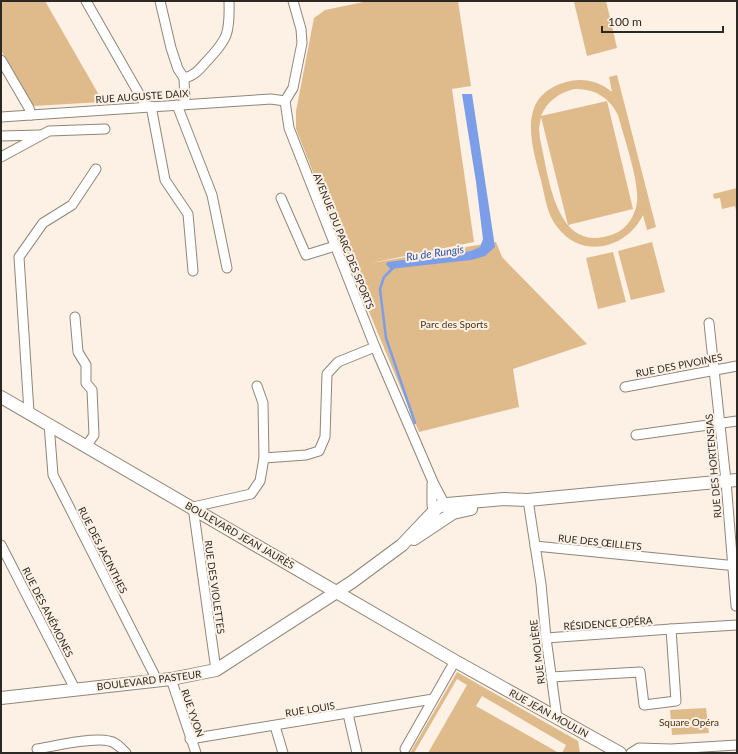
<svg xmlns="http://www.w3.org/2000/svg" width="738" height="754" viewBox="0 0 738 754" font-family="Lato,sans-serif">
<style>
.green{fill:#dfbb8c;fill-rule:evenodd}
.water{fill:#7c9ee8}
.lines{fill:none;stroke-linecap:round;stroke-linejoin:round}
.stream{stroke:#7c9ee8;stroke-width:2.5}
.street-casing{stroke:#8f8679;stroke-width:11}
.secondary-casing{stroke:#8f8679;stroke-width:14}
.street{stroke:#fff;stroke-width:9}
.secondary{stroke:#fff;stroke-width:12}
.labels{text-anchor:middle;stroke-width:4;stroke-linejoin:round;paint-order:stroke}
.street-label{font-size:10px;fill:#2c2823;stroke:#fcf1e4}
.park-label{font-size:10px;fill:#493210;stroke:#fcf1e4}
.water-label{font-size:11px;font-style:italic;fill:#2e50a8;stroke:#fcf1e4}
</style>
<rect width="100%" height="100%" fill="#fcf1e4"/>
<!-- green -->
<g class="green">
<path d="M1,1h44l58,101 -70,4 -32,-56z"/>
<path d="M368,1h90l13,85 -19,3 22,153 -103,21 125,-21 6,15 85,87 -74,25 6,38 -100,25 -69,-166 -54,-137v-18l18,-93 11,-8z"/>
<path d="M579,1h27l11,47 -30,8 -13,-54z"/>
<path d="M617,75l39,152 -9,3 -4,-15c-16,33 -60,45 -85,13 -11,-13 -13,-31 -17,-48 -9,-34 -25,-82 22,-97 17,-6 35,-3 49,9l-3,-15zM574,89c20,-1 35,8 44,26 6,23 21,65 19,86 -1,14 -10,28 -23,33 -59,23 -65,-58 -74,-95l-1,-10 2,-12 27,108 65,-16 -26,-108 -66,15c6,-15 18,-23 33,-27z"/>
<path d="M737,188v27l-2,-9 -13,3 -2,-11 -6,1 -1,-5z"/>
<path d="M652,242l13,50 -34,8 -13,-49z"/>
<path d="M613,252l13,50 -28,7 -12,-51z"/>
<path d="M457,672l121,69 2,12h-18l4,-8 -84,-49 -6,10 83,47h-131l39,-68 -10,-6 -43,74h-4z"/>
<path d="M706,708l3,25 -37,2 -2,-25z"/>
</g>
<!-- water -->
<path class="water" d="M462,94h10l23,153 -10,9 -14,4 -81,9 -4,-5 2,-2 83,-11 9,-4 3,-8 -7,-57z"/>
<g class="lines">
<!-- stream -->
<path class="stream" d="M394,267l-10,10 -4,12 6,49 29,85"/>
<!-- street casing -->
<g class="street-casing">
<g id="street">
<path d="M86,1l60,105"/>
<path d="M160,1l11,47 7,21 6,9 1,26"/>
<path d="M293,1l8,28 1,14 -9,45 -8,13 4,27 86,219 58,135 14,27"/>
<path d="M1,60l28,48 2,7"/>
<path d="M184,78c10,-2 15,-8 22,-16 22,-23 24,-29 23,-61"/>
<path d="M177,105l35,90 15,73"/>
<path d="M151,106l14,74 23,34 5,57"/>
<path d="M1,117l270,-18 14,2"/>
<path d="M1,136l40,-1"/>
<path d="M1,157l48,-26 56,-2"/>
<path d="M281,198l25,57 29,-9"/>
<path d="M75,317l3,35 8,13v18l6,7 2,45 -7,10"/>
<path d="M709,323l17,158 10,125"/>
<path d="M625,387l112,-21"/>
<path d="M29,412l-10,-155 24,-34 29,-18 24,-36"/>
<path d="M49,424l4,51 104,205"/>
<path d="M636,435l101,-14"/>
<path d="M264,458l42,-3 13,-4 6,-14 2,-63 11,-12 37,-15"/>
<path d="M432,484v21l3,11"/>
<path d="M528,500l13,84 5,54 11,80"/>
<path d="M1,545l74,144"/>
<path d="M535,546l202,20"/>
<path d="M671,629l66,-4"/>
<path d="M546,638l125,-9 5,72 -32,4 -4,-33 -89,5"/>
<path d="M216,670l-23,-163 58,-13 9,-13 4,-23 -1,-55 -6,-17"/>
<path d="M171,679l25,74"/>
<path d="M348,714l9,39"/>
<path d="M275,726l8,27"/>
<path d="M190,739l243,-40"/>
<path d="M37,749c18,-3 55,-12 72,-8 7,1 12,7 17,12"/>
<path d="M405,749l50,-88"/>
<path d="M631,753l8,-5 32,1 66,-4"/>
</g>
</g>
<!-- secondary casing -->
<g class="secondary-casing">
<g id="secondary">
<path d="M1,397l454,264 165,92"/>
<path d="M414,539l39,-26 18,-4"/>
<path d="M1,698l170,-19 45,-9 136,-88 50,-37 36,-38 9,-3 57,-5 24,1 209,-20"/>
</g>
</g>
<!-- street -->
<use href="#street" class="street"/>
<!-- secondary -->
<use href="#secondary" class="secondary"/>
</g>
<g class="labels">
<!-- street labels -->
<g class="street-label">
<text transform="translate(142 96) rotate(-4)" y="4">RUE AUGUSTE DAIX</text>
<text transform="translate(344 241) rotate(68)" y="4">AVENUE DU PARC DES SPORTS</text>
<text transform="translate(679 365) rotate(-11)" y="4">RUE DES PIVOINES</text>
<text transform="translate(713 466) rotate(-95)" y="4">RUE DES HORTENSIAS</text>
<text transform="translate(240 535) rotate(30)" y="4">BOULEVARD JEAN JAURÈS</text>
<text transform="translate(600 542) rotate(6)" y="4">RUE DES ŒILLETS</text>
<text transform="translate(103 550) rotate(63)" y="4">RUE DES JACINTHES</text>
<text transform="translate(215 587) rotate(82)" y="4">RUE DES VIOLETTES</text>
<text transform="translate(48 612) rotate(63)" y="4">RUE DES ANÉMONES</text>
<text transform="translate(608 623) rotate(-4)" y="4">RÉSIDENCE OPÉRA</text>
<text transform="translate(537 652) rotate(-97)" y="4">RUE MOLIÈRE</text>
<text transform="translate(149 680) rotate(-7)" y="4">BOULEVARD PASTEUR</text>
<text transform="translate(310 709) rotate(-9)" y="4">RUE LOUIS</text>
<text transform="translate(193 713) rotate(71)" y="4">RUE YVON</text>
<text transform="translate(549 713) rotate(29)" y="4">RUE JEAN MOULIN</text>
</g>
<!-- park labels -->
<g class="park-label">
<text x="454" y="328">Parc des Sports</text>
<text x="689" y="726">Square Opéra</text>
</g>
<!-- water labels -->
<g class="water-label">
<text transform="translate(435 253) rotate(-8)" y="4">Ru de Rungis</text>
</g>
</g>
<!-- border -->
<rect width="738" height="754" fill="none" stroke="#2c2823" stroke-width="4"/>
<!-- scale -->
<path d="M602 26v6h121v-6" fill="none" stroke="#2c2823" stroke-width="2"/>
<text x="608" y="26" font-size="12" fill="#2c2823" stroke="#fcf1e4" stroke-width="3" paint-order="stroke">100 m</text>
</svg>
